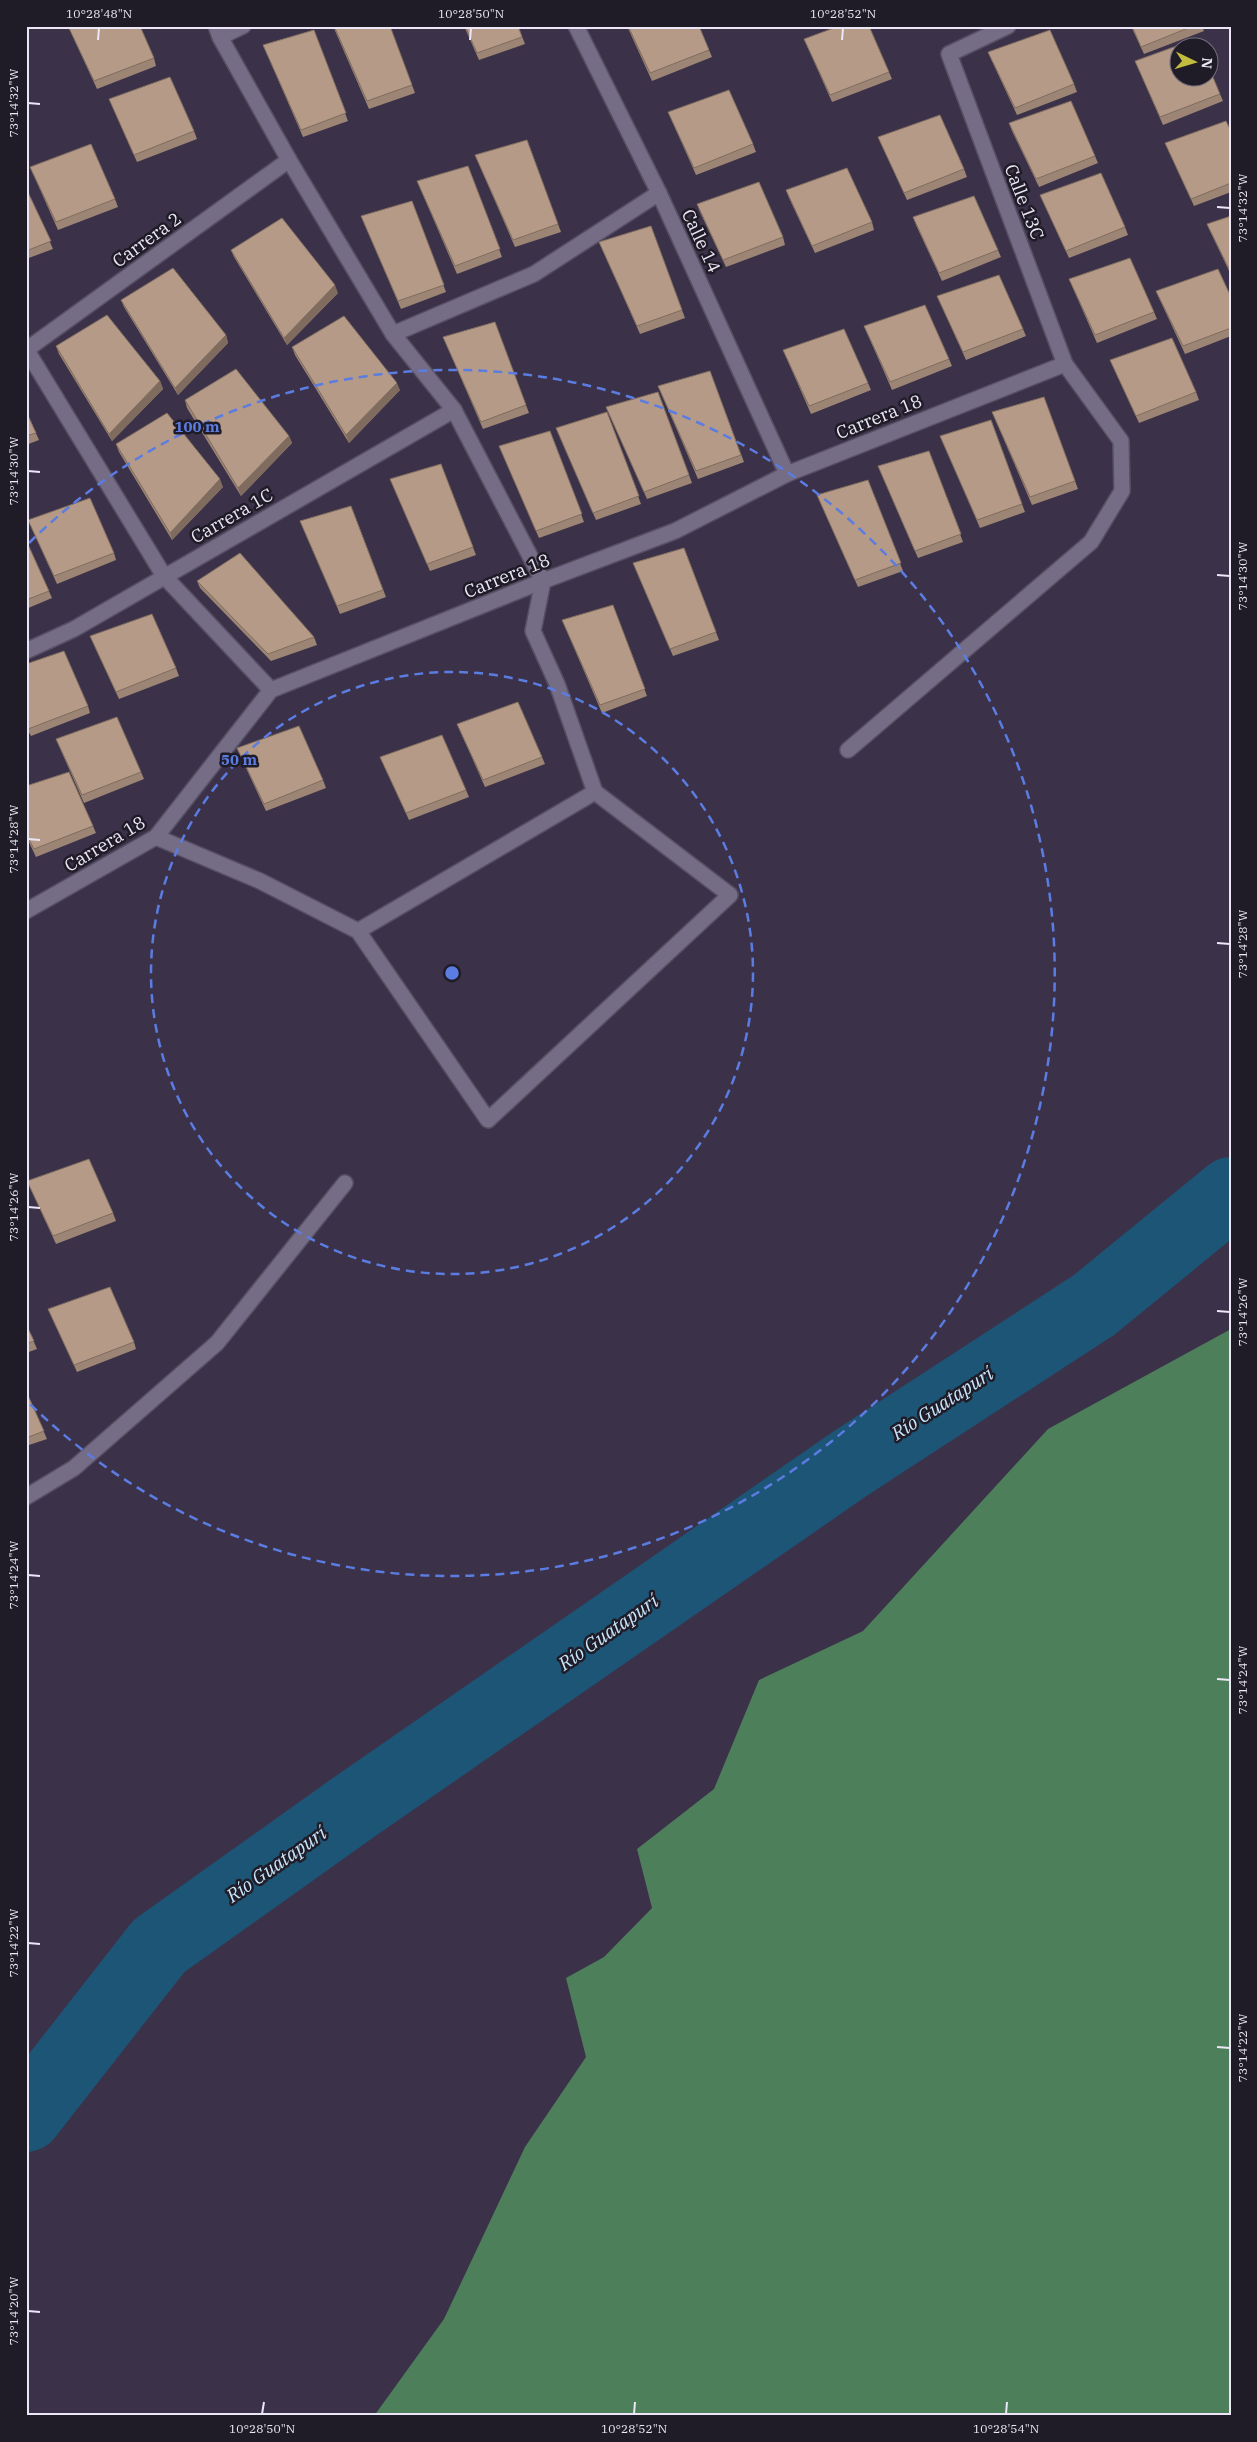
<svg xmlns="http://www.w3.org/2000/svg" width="1257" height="2442" viewBox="0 0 1257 2442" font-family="'IBM Plex Serif',serif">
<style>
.forest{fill:#4c7f5a}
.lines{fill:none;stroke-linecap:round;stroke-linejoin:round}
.river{stroke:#1d5576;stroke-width:72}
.minor-casing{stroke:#574f63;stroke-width:18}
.minor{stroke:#756c86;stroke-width:15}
.wall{fill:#9c8574}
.shaded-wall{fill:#7f6c5e}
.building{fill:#b59b87;stroke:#7f6c5e}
.ticks{fill:none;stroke:#ece7f7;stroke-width:2}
.ring{fill:none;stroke:#5b7ce1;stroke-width:2.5;stroke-dasharray:9 6}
.labels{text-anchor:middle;stroke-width:5;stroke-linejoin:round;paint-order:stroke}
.street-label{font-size:18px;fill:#ece7f7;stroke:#201c27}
.water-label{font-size:19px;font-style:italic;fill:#c7e6fc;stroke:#201c27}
.centre{fill:#5b7ce1;stroke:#201c27;stroke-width:2.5}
.ring-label{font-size:15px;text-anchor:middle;font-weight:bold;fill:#5b7ce1;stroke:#201c27;stroke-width:5;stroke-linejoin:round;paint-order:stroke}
.neatline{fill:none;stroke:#ece7f7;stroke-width:2}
.ticks-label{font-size:12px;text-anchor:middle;fill:#ece7f7}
</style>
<rect width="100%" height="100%" fill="#3b324a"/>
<!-- forest -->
<path class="forest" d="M1231,1329v1087h-857l70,-97 81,-172 61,-90 -20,-79 38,-21 48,-49 -15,-59 77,-60 45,-109 104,-49 185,-202z"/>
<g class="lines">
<!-- river -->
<path class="river" d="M26,2116l133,-170 198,-141 494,-342 243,-158 137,-112"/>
<!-- minor casing -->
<g class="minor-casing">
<g id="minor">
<path d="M576,26l83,167 128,281"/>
<path d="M220,37l23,-11"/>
<path d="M393,334l141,-60 125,-81"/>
<path d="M26,349l138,227 107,114"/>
<path d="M26,350l263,-190"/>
<path d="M26,651l48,-22 380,-219"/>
<path d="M848,750l243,-208 31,-51 -1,-50 -56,-77 -116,-310 59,-28"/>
<path d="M156,837l104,44 98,50 130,189 242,-225 -135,-103 -38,-108 -24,-53 10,-50 -89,-171 -61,-76 -104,-174 -69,-123 -4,-11"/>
<path d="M26,911l130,-74 115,-147 272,-109 132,-50 112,-57 278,-110"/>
<path d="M358,931l237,-139"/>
<path d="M26,1497l48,-29 143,-125 128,-160"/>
</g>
</g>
<!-- minor -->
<use href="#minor" class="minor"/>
</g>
<!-- wall -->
<g class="wall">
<path d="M68,26l86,32 2,8 -59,23z"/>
<path d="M333,26h57l25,67 -46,16z"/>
<path d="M464,26h54l7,18 -46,16z"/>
<path d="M627,26h72l13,31 -60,24z"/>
<path d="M1131,26h71l2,5 -60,23z"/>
<path d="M314,30l34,91 -45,16 -40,-92z"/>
<path d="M804,39l85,33 3,7 -60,23z"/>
<path d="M988,52l86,32 3,8 -60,23 -26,-56z"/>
<path d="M1135,61l85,33 3,7 -60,24z"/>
<path d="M109,99l85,32 3,8 -60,23z"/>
<path d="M668,112l85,32 3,8 -60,23z"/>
<path d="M1009,123l86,33 3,7 -59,24 -27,-56z"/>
<path d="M1231,131v61l-37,14 -29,-63z"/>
<path d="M878,137l86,32 3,8 -60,23z"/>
<path d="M527,140l34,92 -46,15 -40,-92z"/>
<path d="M468,166l34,91 -45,17 -40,-93z"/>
<path d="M30,167l85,32 3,8 -60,23z"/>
<path d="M26,188l27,61 -27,10z"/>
<path d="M786,190l86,32 2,8 -59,23 -26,-55z"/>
<path d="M1040,195l85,32 3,8 -59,23z"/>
<path d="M412,201l34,91 -45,17 -40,-93z"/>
<path d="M697,204l86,33 2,8 -59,22 -26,-55z"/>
<path d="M1231,216v59l-21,-44 -3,-7z"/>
<path d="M913,217l85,33 3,7 -59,24 -26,-56z"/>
<path d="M651,226l34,92 -45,16 -41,-92z"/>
<path d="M231,250l107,43 -51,52 -53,-88z"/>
<path d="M1069,279l85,33 3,7 -60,24z"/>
<path d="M1156,291l75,6v39l-46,18 -26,-56z"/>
<path d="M937,296l86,33 3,7 -60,24z"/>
<path d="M121,300l105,35 2,8 -50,52 -54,-88z"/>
<path d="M495,322l34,91 -46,16 -40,-92z"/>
<path d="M864,326l85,33 3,7 -60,24z"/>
<path d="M56,346l104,35 3,8 -51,52 -53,-87z"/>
<path d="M292,347l108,43 -51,53 -54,-88z"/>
<path d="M783,350l85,33 3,7 -60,24z"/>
<path d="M1110,360l86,32 3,8 -60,23z"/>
<path d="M710,371l34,91 -46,17 -40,-93z"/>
<path d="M658,392l34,91 -45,16 -41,-92z"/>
<path d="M1044,397l34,92 -46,16 -40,-93z"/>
<path d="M185,400l104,36 3,7 -51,53 -54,-88z"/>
<path d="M26,411l13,29 -13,5z"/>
<path d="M607,412l34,92 -45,16 -40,-92z"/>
<path d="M991,420l34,92 -45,16 -40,-92z"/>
<path d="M550,431l34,91 -45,16 -40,-92z"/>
<path d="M116,444l107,43 -51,53 -53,-88z"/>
<path d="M929,451l34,91 -45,16 -40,-92z"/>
<path d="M441,464l35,91 -46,16 -40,-92z"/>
<path d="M868,480l35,91 -45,16 -41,-92z"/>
<path d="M351,506l35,91 -46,17 -40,-93z"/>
<path d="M28,520l86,33 2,7 -59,24z"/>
<path d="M26,540l26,58 -26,11z"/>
<path d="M684,548l35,92 -46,16 -40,-93z"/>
<path d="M197,581l117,56 3,8 -46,16 -71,-73z"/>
<path d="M613,605l34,91 -45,17 -40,-93z"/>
<path d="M90,636l86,32 3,8 -60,23z"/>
<path d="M26,664l62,42 2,7 -59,23 -5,-9z"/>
<path d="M457,724l85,33 3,7 -60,23z"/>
<path d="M56,739l85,33 3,7 -60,24z"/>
<path d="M237,748l86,32 3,8 -60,23 -26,-56z"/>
<path d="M380,757l86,33 3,7 -60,23z"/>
<path d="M26,786l67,40 3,7 -60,24 -10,-21z"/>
<path d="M27,1181l86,32 3,8 -60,23z"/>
<path d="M48,1309l86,33 2,7 -59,23z"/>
<path d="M26,1324l11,25 -11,4z"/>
<path d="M26,1391l21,48 -21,7z"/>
</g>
<!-- shaded-wall -->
<g class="shaded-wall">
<path d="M335,285l3,8 -51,52 -3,-7z"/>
<path d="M226,335l2,8 -50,52 -3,-7z"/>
<path d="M160,381l3,8 -51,52 -3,-7z"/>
<path d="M397,383l3,7 -51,53 -3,-8z"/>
<path d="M289,436l3,7 -51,53 -3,-8z"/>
<path d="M220,479l3,8 -51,53 -2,-7z"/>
</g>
<!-- building -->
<g class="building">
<path d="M68,26h72l14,32 -60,23z"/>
<path d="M334,26h56l22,59 -45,16z"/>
<path d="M465,26h53l4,11 -45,16z"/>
<path d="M628,26h71l10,24 -59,23z"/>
<path d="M839,26h30l20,46 -59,23 -26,-56z"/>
<path d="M1132,26h61l-52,21z"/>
<path d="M314,30l32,83 -45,17 -38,-85z"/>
<path d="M1050,30l24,54 -59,24 -27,-56z"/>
<path d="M1196,39l4,9h-20v30h30v-8l10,24 -60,23 -25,-56z"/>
<path d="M170,77l24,54 -60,24 -25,-56z"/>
<path d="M729,90l24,54 -59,24 -26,-56z"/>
<path d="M1071,101l24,55 -59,23 -27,-56z"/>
<path d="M940,115l24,54 -60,24 -26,-56z"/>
<path d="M1226,121l5,10v52l-40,16 -26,-56z"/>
<path d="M527,140l31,84 -45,16 -38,-85z"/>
<path d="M91,144l24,55 -59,23 -26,-55z"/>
<path d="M468,166l32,83 -45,17 -38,-85z"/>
<path d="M847,168l25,54 -60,24 -26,-56z"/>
<path d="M1101,173l24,54 -59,24 -26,-56z"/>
<path d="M759,182l24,55 -60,23 -26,-56z"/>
<path d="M26,188l25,53 -25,10z"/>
<path d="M974,196l24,54 -59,23 -26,-56z"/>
<path d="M412,201l32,84 -46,16 -37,-85z"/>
<path d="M1231,216v57l-24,-49z"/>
<path d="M282,218l53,67 -51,53 -53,-88z"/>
<path d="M651,226l31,84 -45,16 -38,-84z"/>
<path d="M1130,258l24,54 -59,23 -26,-56z"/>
<path d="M173,268l53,67 -51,53 -54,-88z"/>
<path d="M1218,269l13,28v31l-48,18 -27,-55z"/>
<path d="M999,275l24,54 -60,23 -26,-56z"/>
<path d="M925,305l24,54 -59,23 -26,-56z"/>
<path d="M107,315l53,66 -51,53 -53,-88z"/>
<path d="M344,316l53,67 -51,52 -54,-88z"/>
<path d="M495,322l31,83 -45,17 -38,-85z"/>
<path d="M844,329l24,54 -59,23 -26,-56z"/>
<path d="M1172,338l24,54 -60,24 -26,-56z"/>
<path d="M236,369l53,67 -51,52 -53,-88z"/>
<path d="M710,371l31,84 -45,16 -38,-85z"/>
<path d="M658,392l31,83 -45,17 -38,-85z"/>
<path d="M1044,397l31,84 -45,16 -38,-85z"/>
<path d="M26,411l10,22 -10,3z"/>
<path d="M607,412l32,84 -46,17 -37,-85z"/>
<path d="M167,413l53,66 -50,54 -54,-89z"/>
<path d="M991,420l31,84 -45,16 -37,-84z"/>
<path d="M550,431l32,83 -46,17 -37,-85z"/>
<path d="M929,451l32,83 -46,17 -37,-85z"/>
<path d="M441,464l32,83 -46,17 -37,-85z"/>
<path d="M868,480l33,83 -46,17 -38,-85z"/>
<path d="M90,498l24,55 -60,23 -26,-56z"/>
<path d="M351,506l32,84 -46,16 -37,-85z"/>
<path d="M26,540l23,51 -23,9z"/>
<path d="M684,548l32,84 -46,17 -37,-86z"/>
<path d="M240,553l74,84 -46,17 -71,-73z"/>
<path d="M613,605l32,84 -45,16 -38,-85z"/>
<path d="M152,614l24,54 -60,24 -26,-56z"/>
<path d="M64,651l24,55 -60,23 -2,-4v-61z"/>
<path d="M518,702l24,55 -59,23 -26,-56z"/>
<path d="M117,717l24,55 -59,23 -26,-56z"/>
<path d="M299,726l24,54 -59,24 -27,-56z"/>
<path d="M442,735l24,55 -60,23 -26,-56z"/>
<path d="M69,772l24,54 -59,23 -8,-15v-48z"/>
<path d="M89,1159l24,54 -60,23 -26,-55z"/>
<path d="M110,1287l24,55 -60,23 -26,-56z"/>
<path d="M26,1324l8,17 -8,3z"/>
<path d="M26,1391l18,40 -18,7z"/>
</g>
<!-- ticks -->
<path class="ticks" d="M98,40l1,-12M470,40l1,-12M842,40l1,-12M28,103l12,1M1217,207l13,1M28,471l12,1M1217,575l13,1M28,839l12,1M1217,943l13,1M28,1207l12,1M1217,1311l13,1M28,1575l12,1M1217,1679l13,1M28,1943l12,1M1217,2047l13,1M28,2311l12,1M262,2414l2,-12M634,2414l1,-12M1006,2414l1,-12"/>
<!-- distance rings -->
<g class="ring">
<circle cx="452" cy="973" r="301"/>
<path d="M29 543A603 603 0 1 1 29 1403"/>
</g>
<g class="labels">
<!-- street labels -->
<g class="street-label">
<text transform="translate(1024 202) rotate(69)" y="6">Calle 13C</text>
<text transform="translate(147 240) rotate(-36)" y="6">Carrera 2</text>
<text transform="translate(701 241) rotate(65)" y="6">Calle 14</text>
<text transform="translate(879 417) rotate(-22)" y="6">Carrera 18</text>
<text transform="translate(232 516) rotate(-30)" y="6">Carrera 1C</text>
<text transform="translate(507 576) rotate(-22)" y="6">Carrera 18</text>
<text transform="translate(105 844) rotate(-31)" y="6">Carrera 18</text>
</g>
<!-- water labels -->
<g class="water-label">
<text transform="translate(942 1403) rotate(-33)" y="7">Río Guatapurí</text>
<text transform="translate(608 1632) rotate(-35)" y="7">Río Guatapurí</text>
<text transform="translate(276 1864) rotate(-35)" y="7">Río Guatapurí</text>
</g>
</g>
<circle cx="452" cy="973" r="8" class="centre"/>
<g class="ring-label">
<text x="197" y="432">100 m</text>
<text x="239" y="765">50 m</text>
</g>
<!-- border -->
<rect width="1257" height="2442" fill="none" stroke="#201c27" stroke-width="55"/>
<!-- north arrow -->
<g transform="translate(1194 62) rotate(95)"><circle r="24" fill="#201c27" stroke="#726d7a"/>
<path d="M0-4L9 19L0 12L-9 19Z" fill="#c3bd3f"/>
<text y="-8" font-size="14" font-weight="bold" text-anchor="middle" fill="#ece7f7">N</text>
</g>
<rect x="28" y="28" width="1202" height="2386" class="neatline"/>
<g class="ticks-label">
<text x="99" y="18">10°28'48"N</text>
<text x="471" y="18">10°28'50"N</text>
<text x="843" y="18">10°28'52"N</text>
<text transform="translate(14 103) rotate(-90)" y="4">73°14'32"W</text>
<text transform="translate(1243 208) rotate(-90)" y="4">73°14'32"W</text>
<text transform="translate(14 471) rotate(-90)" y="4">73°14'30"W</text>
<text transform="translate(1243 576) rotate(-90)" y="4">73°14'30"W</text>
<text transform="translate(14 839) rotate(-90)" y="4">73°14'28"W</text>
<text transform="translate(1243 944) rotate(-90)" y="4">73°14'28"W</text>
<text transform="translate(14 1207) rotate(-90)" y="4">73°14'26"W</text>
<text transform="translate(1243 1312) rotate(-90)" y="4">73°14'26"W</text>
<text transform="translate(14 1575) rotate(-90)" y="4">73°14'24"W</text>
<text transform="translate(1243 1680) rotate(-90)" y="4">73°14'24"W</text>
<text transform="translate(14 1943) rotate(-90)" y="4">73°14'22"W</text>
<text transform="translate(1243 2048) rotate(-90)" y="4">73°14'22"W</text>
<text transform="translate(14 2311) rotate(-90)" y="4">73°14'20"W</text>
<text x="262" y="2433">10°28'50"N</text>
<text x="634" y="2433">10°28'52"N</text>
<text x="1006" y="2433">10°28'54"N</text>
</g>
</svg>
